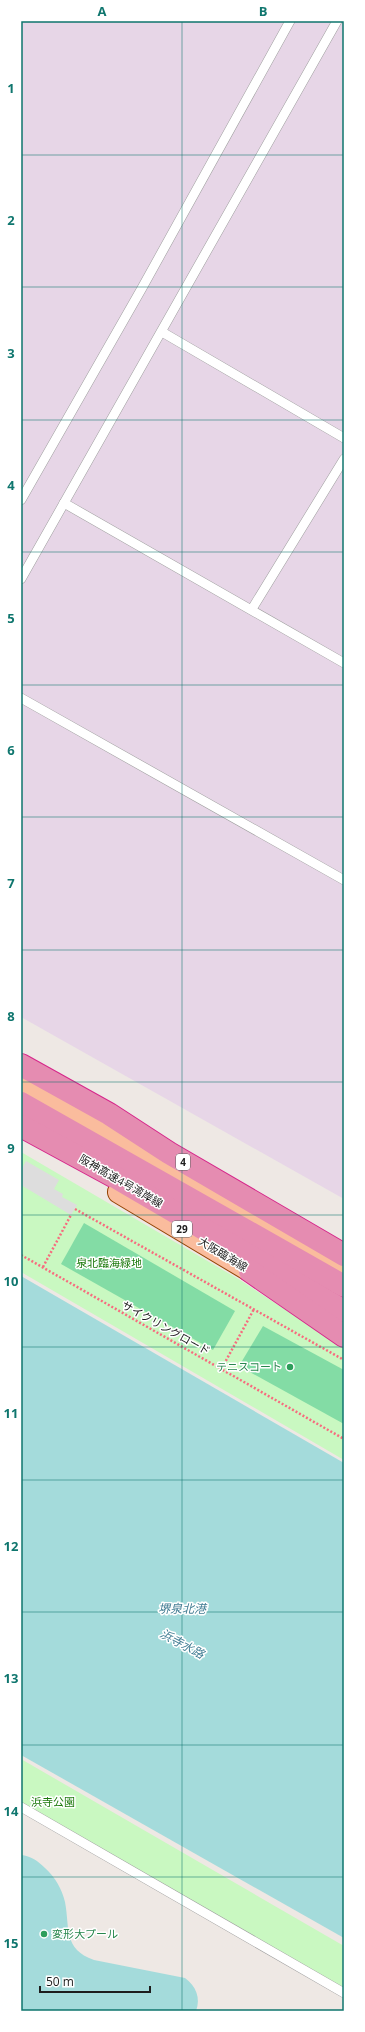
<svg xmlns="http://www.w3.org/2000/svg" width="365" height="2032" viewBox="0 0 365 2032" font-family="'Open Sans','Noto Sans JP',sans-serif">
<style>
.industrial{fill:#e7d6e7}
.park{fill:#c9f8c1}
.pitch{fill:#83dca5}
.parking{fill:#ddd}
.water{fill:#a4dbdb}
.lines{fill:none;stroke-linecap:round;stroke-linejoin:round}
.service-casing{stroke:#9e9e9e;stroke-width:10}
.primary-casing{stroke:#944303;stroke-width:24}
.motorway-casing{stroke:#d6278b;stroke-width:24}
.path{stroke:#f76c7e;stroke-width:2.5;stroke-dasharray:2 2;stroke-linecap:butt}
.service{stroke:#fff;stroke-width:9}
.primary{stroke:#fabc9d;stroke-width:22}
.motorway{stroke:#e58cb1;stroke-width:22}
.grid{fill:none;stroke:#0f766e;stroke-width:1;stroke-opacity:0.55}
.leisure-dot{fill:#2e9e5b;stroke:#fff;stroke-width:1.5}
.labels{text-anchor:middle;stroke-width:3;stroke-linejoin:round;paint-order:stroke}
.shield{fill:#fff;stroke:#616161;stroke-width:1}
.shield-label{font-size:10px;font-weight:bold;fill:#1d1d1d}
.street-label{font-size:11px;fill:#1d1d1d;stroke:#fff}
.park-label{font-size:11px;fill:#1d7a0d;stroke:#fff}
.leisure-label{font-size:11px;fill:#27864d;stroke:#fff;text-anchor:end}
.water-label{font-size:12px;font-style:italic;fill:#437e94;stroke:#fff}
.neatline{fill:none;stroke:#0f766e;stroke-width:1.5}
.grid-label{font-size:13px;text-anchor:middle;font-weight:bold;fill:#0f766e}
</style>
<rect width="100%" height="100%" fill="#eee8e4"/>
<!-- industrial -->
<path class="industrial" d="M21,21h323v1178l-323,-182z"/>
<!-- park -->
<g class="park">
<path d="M21,1152l219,128 104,68v112l-323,-188z"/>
<path d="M21,1759l323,187v47l-323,-186z"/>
</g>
<!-- pitch -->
<g class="pitch">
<path d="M84,1223l151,88 -22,39 -152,-86z"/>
<path d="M263,1326l81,44v54l-105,-58z"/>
</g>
<!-- parking -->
<path class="parking" d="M26,1161l33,19 -5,9 9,5 -1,3 15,8 -6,10 -50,-30v-15z"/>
<!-- water -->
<g class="water">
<path d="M21,1276l323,187v475l-323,-183z"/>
<path d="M21,1855c10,1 17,6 24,13 10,9 17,21 20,34 5,26 -2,47 29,58l91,18c11,8 16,20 11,33h-175z"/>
</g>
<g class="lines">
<!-- service casing -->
<g class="service-casing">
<g id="service">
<path d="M162,332l182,106"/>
<path d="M21,500l121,-212 148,-267"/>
<path d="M64,503l280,160"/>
<path d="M21,579l316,-558"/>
<path d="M252,609l92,-150"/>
<path d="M21,698l323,182"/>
<path d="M21,1807l323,186"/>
</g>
</g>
<!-- primary casing -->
<g class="primary-casing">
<g id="primary">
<path d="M21,1087l323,183"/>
<path d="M119,1192l147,88"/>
</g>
</g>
<!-- motorway casing -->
<g class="motorway-casing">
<g id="motorway">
<path d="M21,1065l88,49 60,39 175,102"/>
<path d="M21,1103l323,183"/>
<path d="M21,1126l94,51 229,134"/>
<path d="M250,1271l94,65"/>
</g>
</g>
<!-- path -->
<g class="path">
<path d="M75,1209l269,151"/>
<path d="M21,1255l323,184"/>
<path d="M43,1267l28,-52"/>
<path d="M222,1368l32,-59"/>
</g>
<!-- service -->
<use href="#service" class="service"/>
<!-- primary -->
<use href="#primary" class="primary"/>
<!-- motorway -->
<use href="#motorway" class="motorway"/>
</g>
<!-- grid -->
<path class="grid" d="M182,21v1990M21,155h323M21,287h323M21,420h323M21,552h323M21,685h323M21,817h323M21,950h323M21,1082h323M21,1215h323M21,1347h323M21,1480h323M21,1612h323M21,1745h323M21,1877h323"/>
<!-- markers -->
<g class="leisure-dot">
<circle cx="290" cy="1367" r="4"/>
<circle cx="44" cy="1934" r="4"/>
</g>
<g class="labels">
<!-- shield labels -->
<g class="shield">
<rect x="176" y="1154" width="14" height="16" rx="3"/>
<rect x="172" y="1221" width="20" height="16" rx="3"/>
</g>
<g class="shield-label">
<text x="183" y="1166">4</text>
<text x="182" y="1233">29</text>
</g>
<!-- street labels -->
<g class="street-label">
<text transform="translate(121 1181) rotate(30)" y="4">阪神高速4号湾岸線</text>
<text transform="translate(223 1254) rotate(31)" y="4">大阪臨海線</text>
<text transform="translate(166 1328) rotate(29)" y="4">サイクリングロード</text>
</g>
<!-- park labels -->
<g class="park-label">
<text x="109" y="1267">泉北臨海緑地</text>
<text x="53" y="1806">浜寺公園</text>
</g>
<!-- leisure labels -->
<g class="leisure-label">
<text x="282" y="1371">テニスコート</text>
<text x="52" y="1938" text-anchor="start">変形大プール</text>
</g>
<!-- water labels -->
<g class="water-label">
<text x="182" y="1613">堺泉北港</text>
<text transform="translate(182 1644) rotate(28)" y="4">浜寺水路</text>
</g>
</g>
<!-- border -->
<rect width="365" height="2032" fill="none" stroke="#ffffff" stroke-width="44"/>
<!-- scale -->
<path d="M40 1986v6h110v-6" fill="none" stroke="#1d1d1d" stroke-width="2"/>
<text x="46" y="1986" font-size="12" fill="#1d1d1d" stroke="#ffffff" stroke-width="3" paint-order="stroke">50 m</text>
<rect x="22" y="22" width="321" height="1988" class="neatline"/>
<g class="grid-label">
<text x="102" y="16">A</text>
<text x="263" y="16">B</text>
<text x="11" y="93">1</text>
<text x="11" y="225">2</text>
<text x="11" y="358">3</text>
<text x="11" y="490">4</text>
<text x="11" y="623">5</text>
<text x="11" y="755">6</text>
<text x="11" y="888">7</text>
<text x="11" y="1021">8</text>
<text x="11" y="1153">9</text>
<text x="11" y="1286">10</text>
<text x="11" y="1418">11</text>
<text x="11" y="1551">12</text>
<text x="11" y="1683">13</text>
<text x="11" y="1816">14</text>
<text x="11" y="1948">15</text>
</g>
</svg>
